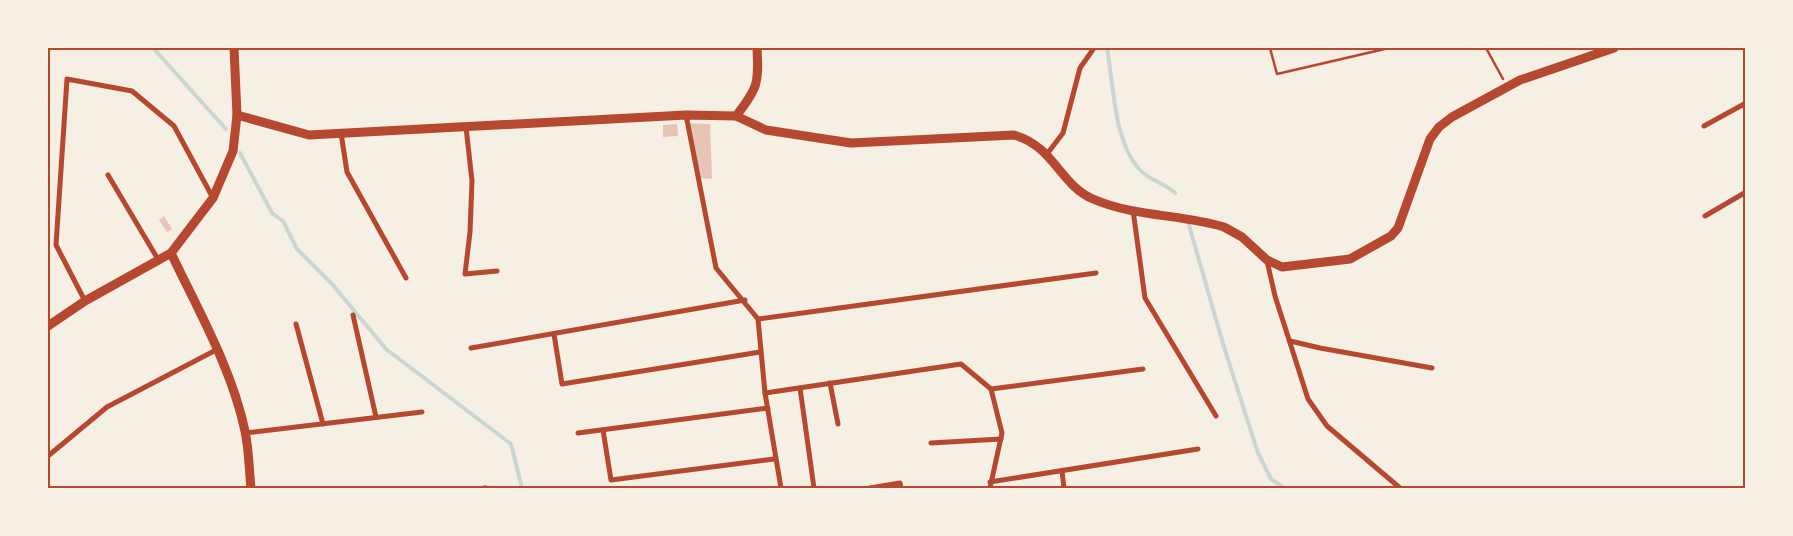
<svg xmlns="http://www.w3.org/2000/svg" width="1793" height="536" viewBox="0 0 1793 536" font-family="Barlow,sans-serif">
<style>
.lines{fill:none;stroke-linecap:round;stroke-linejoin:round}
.stream{stroke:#c9d6d2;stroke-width:4}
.building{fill:#e6c5b7}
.path{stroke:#b5482f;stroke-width:2.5}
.minor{stroke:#b5482f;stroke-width:5}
.tertiary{stroke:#b5482f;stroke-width:9}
.neatline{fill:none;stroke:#b5482f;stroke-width:2}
</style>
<rect width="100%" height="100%" fill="#f6efe4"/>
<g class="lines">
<!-- stream -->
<g class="stream">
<path d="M153,48l73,81"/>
<path d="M1107,48c7,37 6,93 33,122 9,10 25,13 35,23"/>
<path d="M240,153l32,60 11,8 14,28 35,35 54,65 125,95 11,44"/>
<path d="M1189,225l35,122 34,106 13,26 13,9"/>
</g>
</g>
<!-- building -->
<g class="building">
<path d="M687,123l23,1 2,55 -14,-1z"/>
<path d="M677,124l1,12 -15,1v-12z"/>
<path d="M164,216l8,13 -5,3 -8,-12z"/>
</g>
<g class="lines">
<!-- path -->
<g class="path">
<path d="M1270,48l7,26 112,-26"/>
<path d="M1486,48l17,31"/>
</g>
<!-- minor -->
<g class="minor">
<path d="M686,115l30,153 42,51 7,74 16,95"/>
<path d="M1704,126l42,-23"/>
<path d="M466,127l6,54 -2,51 -5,42 32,-3"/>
<path d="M341,133l6,39 59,106"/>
<path d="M1047,154l16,-21 17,-65 14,-20"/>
<path d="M108,175l51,86"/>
<path d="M1133,210l12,88 71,118"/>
<path d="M1705,216l41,-24"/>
<path d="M1267,261l8,35 33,103 19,27 73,62"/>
<path d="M85,301l-29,-56 11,-166 65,12 42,35 39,72"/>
<path d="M353,315l23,102"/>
<path d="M758,319l338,-46"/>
<path d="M296,324l27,100"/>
<path d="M554,334l8,50 198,-32"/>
<path d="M1290,341l30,7 112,20"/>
<path d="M471,348l274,-48"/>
<path d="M830,383l8,41"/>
<path d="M800,388l14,100"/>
<path d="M765,393l196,-29 30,25 152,-20"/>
<path d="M603,430l8,50 163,-21"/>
<path d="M245,433l177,-21"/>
<path d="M578,433l190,-25"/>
<path d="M931,443l70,-4"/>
<path d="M48,456l59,-49 109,-57"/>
<path d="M1062,471l2,17"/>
<path d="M990,482l208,-33"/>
<path d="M484,488h2"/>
<path d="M870,488l30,-5 1,5"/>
<path d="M990,488l12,-55 -11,-44"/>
</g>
<!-- tertiary -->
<g class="tertiary">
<path d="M237,115l72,20 377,-20 50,1 30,14 85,13 163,-8c41,12 45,49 79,64 41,18 89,15 131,28l18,10 25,23 15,7 68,-8 41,-23 7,-8 32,-89 9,-12 13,-10 68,-37 94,-32"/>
<path d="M736,116c22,-28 23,-33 21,-68"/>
<path d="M171,253c27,57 61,116 74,178 4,19 4,38 6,57"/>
<path d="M48,326l37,-25 86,-48 42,-55 20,-47 4,-36 -3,-67"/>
</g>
</g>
<!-- border -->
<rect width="1793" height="536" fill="none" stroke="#f6efe4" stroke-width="98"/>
<rect x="49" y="49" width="1695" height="438" class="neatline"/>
</svg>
